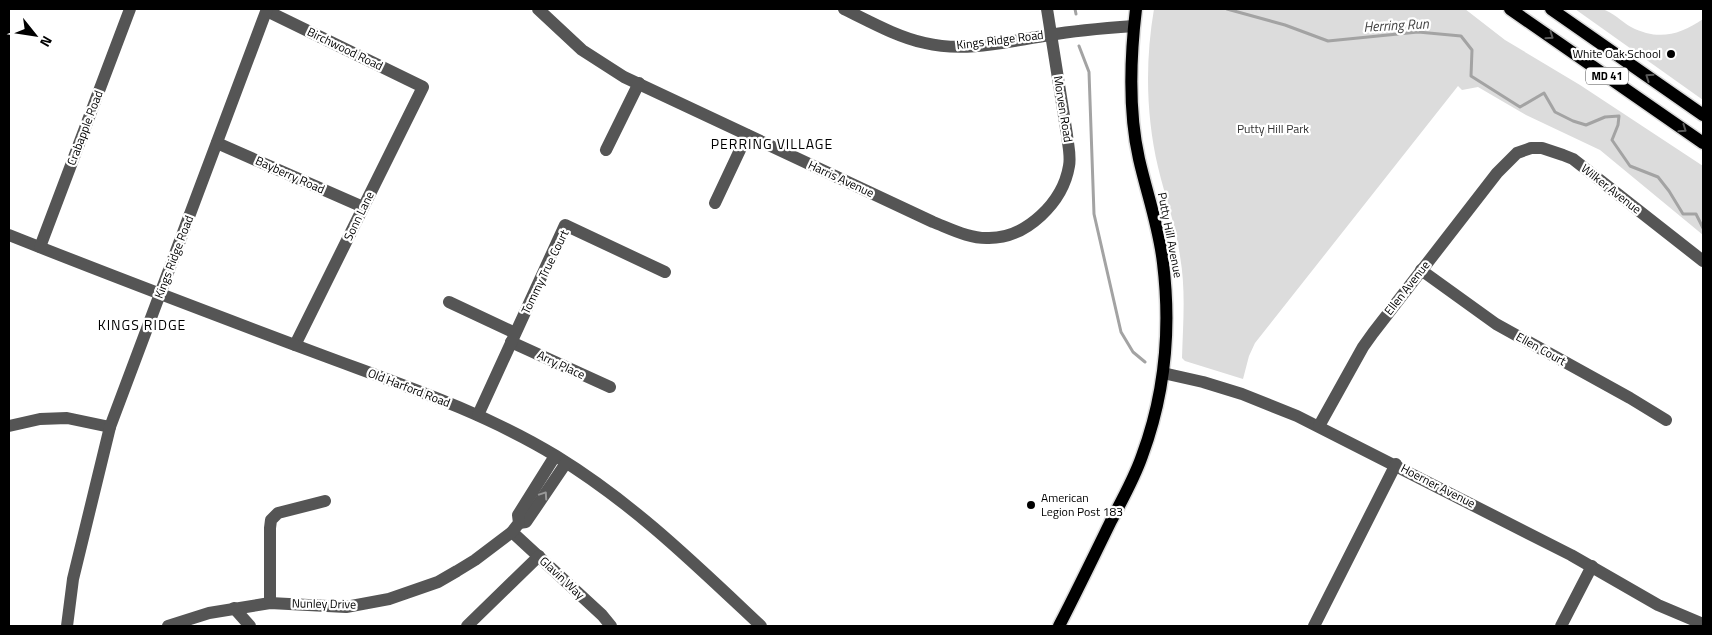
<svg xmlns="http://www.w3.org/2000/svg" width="1712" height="635" viewBox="0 0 1712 635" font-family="'Titillium Web',sans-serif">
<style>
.green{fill:#dcdcdc}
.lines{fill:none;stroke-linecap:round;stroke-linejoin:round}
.stream{stroke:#a3a3a3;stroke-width:3}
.major-casing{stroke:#dbdbdb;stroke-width:15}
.minor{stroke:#555;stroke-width:12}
.major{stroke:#000;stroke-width:12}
.oneway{stroke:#595959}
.oneway2{stroke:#999}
.poi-dot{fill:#000;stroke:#fff;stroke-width:2}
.labels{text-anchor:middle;stroke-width:4.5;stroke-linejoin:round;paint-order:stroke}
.shield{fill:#fff;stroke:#4c4c4c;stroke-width:1}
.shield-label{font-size:11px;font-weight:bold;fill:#000}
.street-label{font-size:12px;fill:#000;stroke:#fff}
.poi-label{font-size:12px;fill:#000;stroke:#fff;text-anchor:end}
.park-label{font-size:12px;fill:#333;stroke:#fff}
.water-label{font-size:14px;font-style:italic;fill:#444;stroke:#fff}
.neighbourhood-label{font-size:14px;letter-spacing:1px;fill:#000;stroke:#fff}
</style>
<rect width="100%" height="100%" fill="#fff"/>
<!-- green -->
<g class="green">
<path d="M1154,9h311l40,31 75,45 123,81v69l-103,-85 -74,-35 -48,-28 -16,3 -4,-4 -203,257 -6,13 -6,23 -58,-18 -3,-3c1,-34 4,-68 -2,-102 -4,-31 -15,-59 -22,-89 -12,-51 -13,-106 -4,-158z"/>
<path d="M1575,9c8,0 19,-2 27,0 11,3 20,13 29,18 27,14 49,8 72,-8v81z"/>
</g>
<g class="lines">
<!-- stream -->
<g class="stream">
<path d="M1075,9l1,5"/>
<path d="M1227,9l58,16 43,16 90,-9 43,4 11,14 -1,26 49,31 24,-14 11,19 18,9 13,4 19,-8 14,-1 -1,9 -6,15 18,26 28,11 11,14 14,23h13l7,14"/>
<path d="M1079,46l10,26 5,142 27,118 12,20 12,10"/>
</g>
<!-- major casing -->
<g class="major-casing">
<g id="major">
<path d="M1510,9l193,134"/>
<path d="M1551,9l152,106"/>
<path d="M1059,626c18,-35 35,-70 52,-105 11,-21 23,-42 31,-65 23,-62 29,-128 21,-193 -4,-36 -16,-69 -24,-104 -11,-49 -9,-100 -3,-150"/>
</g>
</g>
<!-- minor -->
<g class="minor">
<path d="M538,9l44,41 42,27 309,145c18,7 37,17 56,16 38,0 74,-36 80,-72 2,-10 -1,-21 -2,-31l-20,-126"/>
<path d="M844,9c25,12 53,28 81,34 41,10 84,-2 125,-8 28,-5 56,-7 84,-9"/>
<path d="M267,11l156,76 -128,258"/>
<path d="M217,143l146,64"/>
<path d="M606,150l33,-67"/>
<path d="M715,203l32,-68"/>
<path d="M9,235c103,41 206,80 310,119 80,30 163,57 237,102 78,48 138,107 205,170"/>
<path d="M40,247l90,-238"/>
<path d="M1421,270l75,54 134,74 36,22"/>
<path d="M449,302l66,31"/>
<path d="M511,342l99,45"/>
<path d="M1163,373l40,9 39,12 55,22 274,139 87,50 45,19"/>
<path d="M478,415l87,-190 100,47"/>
<path d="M9,426l31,-7 27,-1 43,9"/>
<path d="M1319,426l44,-79 10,-14 124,-160 20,-20 14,-5h11l21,7 10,4 130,102"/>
<path d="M519,523l7,-1 40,-59"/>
<path d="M512,532l90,83 9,11"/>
<path d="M270,603v-75l1,-8 7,-7 47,-12"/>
<path d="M234,608l16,18"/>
<path d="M67,626l6,-47 37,-152 157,-418"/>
<path d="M168,626l41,-13 61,-10 76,4 43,-8 49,-17 19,-11 18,-11 37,-28 7,-9 -1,-8 37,-59"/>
<path d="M467,626l72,-70"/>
<path d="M1314,626l82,-162"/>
<path d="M1561,626l31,-60"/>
</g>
<!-- major -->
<use href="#major" class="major"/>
</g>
<!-- one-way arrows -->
<defs><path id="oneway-chevron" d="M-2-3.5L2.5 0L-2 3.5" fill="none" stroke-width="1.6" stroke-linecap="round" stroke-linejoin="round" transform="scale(1.25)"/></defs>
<g class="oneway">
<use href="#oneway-chevron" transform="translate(1550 36) rotate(35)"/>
<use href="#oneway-chevron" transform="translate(1649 77) rotate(-145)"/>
<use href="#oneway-chevron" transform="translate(1683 129) rotate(35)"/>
</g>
<use class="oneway2" href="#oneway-chevron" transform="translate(544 495) rotate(-56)"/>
<!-- markers -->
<g class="poi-dot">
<circle cx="1671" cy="54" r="5"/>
<circle cx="1031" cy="505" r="5"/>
</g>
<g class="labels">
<!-- shield labels -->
<rect class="shield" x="1586" y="67.5" width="42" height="17" rx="4"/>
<g class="shield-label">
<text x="1607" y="80">MD 41</text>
</g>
<!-- street labels -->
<g class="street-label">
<text transform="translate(1000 40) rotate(-7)" y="4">Kings Ridge Road</text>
<text transform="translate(345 49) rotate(26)" y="4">Birchwood Road</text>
<text transform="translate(1063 109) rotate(81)" y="4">Morven Road</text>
<text transform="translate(85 128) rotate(-69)" y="4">Crabapple Road</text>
<text transform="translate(290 175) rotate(24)" y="4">Bayberry Road</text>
<text transform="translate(841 179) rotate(25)" y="4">Harris Avenue</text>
<text transform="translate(1611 189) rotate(38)" y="4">Wilker Avenue</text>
<text transform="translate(359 216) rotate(-64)" y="4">Sonn Lane</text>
<text transform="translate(1170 235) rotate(79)" y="4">Putty Hill Avenue</text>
<text transform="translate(174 257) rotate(-69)" y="4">Kings Ridge Road</text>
<text transform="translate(545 272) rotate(-64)" y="4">Tommy True Court</text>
<text transform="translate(1407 288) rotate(-52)" y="4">Ellen Avenue</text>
<text transform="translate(1541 349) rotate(29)" y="4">Ellen Court</text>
<text transform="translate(561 365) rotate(25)" y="4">Arry Place</text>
<text transform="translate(409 388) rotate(21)" y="4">Old Harford Road</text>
<text transform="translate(1438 486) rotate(27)" y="4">Hoerner Avenue</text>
<text transform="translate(562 578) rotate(43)" y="4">Glavin Way</text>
<text transform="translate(324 604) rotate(1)" y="4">Nunley Drive</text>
</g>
<!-- poi labels -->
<g class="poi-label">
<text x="1661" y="58">White Oak School</text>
<text x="1041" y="502" text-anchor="start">American<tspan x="1041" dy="14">Legion Post 183</tspan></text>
</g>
<!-- park labels -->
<g class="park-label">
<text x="1273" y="133">Putty Hill Park</text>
</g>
<!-- water labels -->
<g class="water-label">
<text transform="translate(1396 25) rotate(-3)" y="5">Herring Run</text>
</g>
<!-- neighbourhood labels -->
<g class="neighbourhood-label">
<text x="772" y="149">PERRING VILLAGE</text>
<text x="142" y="330">KINGS RIDGE</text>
</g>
</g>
<!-- border -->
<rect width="1712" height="635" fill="none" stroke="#000000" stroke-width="20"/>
<!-- north arrow -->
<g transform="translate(35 35) rotate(120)" stroke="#ffffff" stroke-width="4" paint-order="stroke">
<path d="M0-4L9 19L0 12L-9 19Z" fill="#000000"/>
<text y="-8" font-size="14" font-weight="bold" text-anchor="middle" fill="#000000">N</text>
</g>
</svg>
